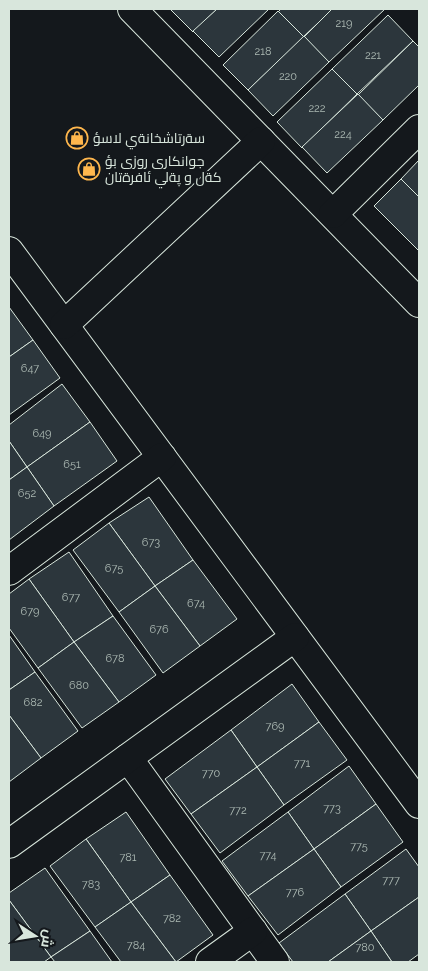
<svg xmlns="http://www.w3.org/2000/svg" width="428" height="971" viewBox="0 0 428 971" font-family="Raleway,Cairo,sans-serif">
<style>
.building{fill:#2c363c;stroke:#d8e6dc}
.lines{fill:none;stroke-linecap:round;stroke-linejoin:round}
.minor-casing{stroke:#d8e6dc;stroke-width:30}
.minor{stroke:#14181c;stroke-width:28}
.labels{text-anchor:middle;stroke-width:4;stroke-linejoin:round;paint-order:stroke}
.number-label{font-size:11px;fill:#adbab4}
.poi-label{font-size:14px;fill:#d8e6dc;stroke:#14181c;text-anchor:start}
</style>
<rect width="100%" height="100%" fill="#14181c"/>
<!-- building -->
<g class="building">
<path d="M170,9h47l-24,23z"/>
<path d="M217,9h52l-50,48 -26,-26z"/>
<path d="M281,9h52l-30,28 -25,-25z"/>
<path d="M332,9h53l-56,53 -25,-25z"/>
<path d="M278,11l26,26 -56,53 -25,-25z"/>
<path d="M388,15l25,26 -56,53 -25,-25z"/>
<path d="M304,36l25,26 -56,54 -25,-26z"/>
<path d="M413,41l6,6v38l-36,35 -25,-25z"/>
<path d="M332,69l25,25 -55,54 -25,-26z"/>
<path d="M358,94l25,26 -56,53 -25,-26z"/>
<path d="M419,160v37l-18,-18z"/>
<path d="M401,179l18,18v54l-45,-45z"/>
<path d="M9,307l24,33 -24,17z"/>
<path d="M33,340l27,38 -51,37v-58z"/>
<path d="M62,384l28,38 -63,45 -18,-26v-16z"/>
<path d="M90,422l27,39 -63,45 -27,-39z"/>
<path d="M9,441l18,26 -18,13z"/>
<path d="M27,467l27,39 -45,34v-60z"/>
<path d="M149,497l44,63 -38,26 -46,-63z"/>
<path d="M109,523l46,63 -36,26 -46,-62z"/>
<path d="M69,552l44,64 -39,26 -45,-63z"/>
<path d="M193,560l44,59 -37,27 -45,-60z"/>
<path d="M29,579l45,63 -36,26 -29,-40v-34z"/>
<path d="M155,586l45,60 -37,27 -44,-61z"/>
<path d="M113,616l43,59 -37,27 -45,-60z"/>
<path d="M9,635l26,37 -26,18z"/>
<path d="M74,642l45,60 -37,26 -44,-60z"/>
<path d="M35,672l43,59 -37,27 -32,-43v-25z"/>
<path d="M292,684l27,38 -62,45 -26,-37z"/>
<path d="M9,715l32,43 -32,24z"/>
<path d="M319,722l28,38 -63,45 -27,-38z"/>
<path d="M231,730l26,37 -66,47 -26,-35z"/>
<path d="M349,766l27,38 -62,45 -26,-37z"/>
<path d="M257,767l27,38 -64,48 -29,-39z"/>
<path d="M376,804l27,38 -62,45 -27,-38z"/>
<path d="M126,812l44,63 -39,27 -45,-63z"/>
<path d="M288,812l26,37 -66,47 -26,-35z"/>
<path d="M86,839l45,63 -36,25 -45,-61z"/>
<path d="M314,849l27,38 -63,48 -30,-39z"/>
<path d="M406,849l13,18v30l-48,34 -26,-37z"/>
<path d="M45,868l45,63 -39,26 -42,-57v-7z"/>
<path d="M170,875l43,60 -37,27 -45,-60z"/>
<path d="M345,894l26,37 -43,31h-35l-14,-19z"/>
<path d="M419,897v57l-11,8h-16l-21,-31z"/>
<path d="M9,900l42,57 -7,5h-35z"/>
<path d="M131,902l45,60h-55l-26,-35z"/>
<path d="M90,931l22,31h-57l-4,-5z"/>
<path d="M371,931l21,31h-64z"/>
</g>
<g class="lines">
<!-- minor casing -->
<g class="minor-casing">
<g id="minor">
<path d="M132,9l287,294"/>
<path d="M333,214l86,-85"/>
<path d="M9,251l410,553"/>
<path d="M64,325l197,-184"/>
<path d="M9,571l153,-114"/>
<path d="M128,758l147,204"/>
<path d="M9,844l286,-207"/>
<path d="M210,962l43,-31"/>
</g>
</g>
<!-- minor -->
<use href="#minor" class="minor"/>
</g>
<!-- icons -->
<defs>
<g id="shop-ring" transform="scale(1.125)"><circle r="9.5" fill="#14181c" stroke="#ffb74d" stroke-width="1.5"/><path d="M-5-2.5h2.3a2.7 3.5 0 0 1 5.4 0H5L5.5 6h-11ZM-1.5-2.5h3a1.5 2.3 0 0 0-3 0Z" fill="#ffb74d"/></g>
</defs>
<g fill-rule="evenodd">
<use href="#shop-ring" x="77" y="138"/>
<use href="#shop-ring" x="89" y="169"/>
</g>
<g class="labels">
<!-- number labels -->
<g class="number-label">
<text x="344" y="27">219</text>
<text x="263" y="55">218</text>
<text x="373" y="59">221</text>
<text x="288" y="80">220</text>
<text x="317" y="112">222</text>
<text x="343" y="138">224</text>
<text x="30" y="372">647</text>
<text x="42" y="437">649</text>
<text x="72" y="468">651</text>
<text x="27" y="497">652</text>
<text x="151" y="546">673</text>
<text x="114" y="572">675</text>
<text x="71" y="601">677</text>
<text x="196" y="607">674</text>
<text x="30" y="615">679</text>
<text x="159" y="633">676</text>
<text x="115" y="662">678</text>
<text x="79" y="689">680</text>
<text x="33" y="706">682</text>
<text x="275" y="730">769</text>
<text x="302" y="767">771</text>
<text x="211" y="777">770</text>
<text x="332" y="812">773</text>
<text x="238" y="814">772</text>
<text x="359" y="850">775</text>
<text x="268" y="859">774</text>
<text x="128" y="861">781</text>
<text x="391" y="884">777</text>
<text x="91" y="888">783</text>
<text x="295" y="896">776</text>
<text x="172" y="922">782</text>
<text x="136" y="949">784</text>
<text x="365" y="951">780</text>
</g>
<!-- poi labels -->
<g class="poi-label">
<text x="93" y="143">سةرتاشخانةي لاسؤ</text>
<text x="105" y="166">جوانكارى روزى بؤ<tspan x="105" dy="16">كةل و پةلي ئافرةتان</tspan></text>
</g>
</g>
<!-- border -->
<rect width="428" height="971" fill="none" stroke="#d8e6dc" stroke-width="20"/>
<!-- north arrow -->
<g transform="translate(35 936) rotate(102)" stroke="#14181c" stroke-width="4" paint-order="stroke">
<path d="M0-4L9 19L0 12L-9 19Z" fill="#d8e6dc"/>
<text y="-8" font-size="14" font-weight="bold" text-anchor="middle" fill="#d8e6dc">ش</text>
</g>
</svg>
